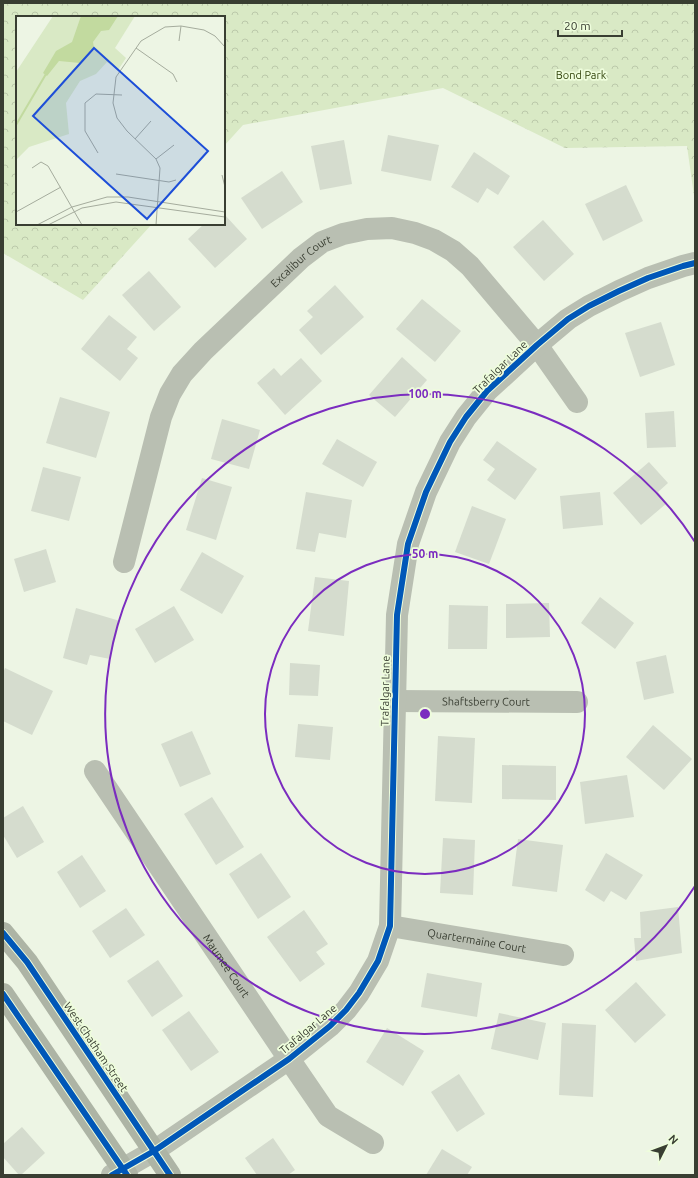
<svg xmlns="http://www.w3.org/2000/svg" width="698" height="1178" viewBox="0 0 698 1178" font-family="Ubuntu,sans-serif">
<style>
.forest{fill:url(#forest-crowns)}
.building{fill:#d5dcce}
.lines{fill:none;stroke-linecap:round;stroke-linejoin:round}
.street{stroke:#b9bfb2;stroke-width:22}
.secondary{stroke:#adb4a5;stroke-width:22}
.cycleway-casing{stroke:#eefddc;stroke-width:8}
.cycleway{stroke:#0057b8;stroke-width:6}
.ring{fill:none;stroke:#7b2cbf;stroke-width:2}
.labels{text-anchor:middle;stroke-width:3.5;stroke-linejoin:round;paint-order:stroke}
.park-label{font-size:11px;fill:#32450c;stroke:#eefddc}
.street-label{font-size:11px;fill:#393e32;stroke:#eefddc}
.inset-river{fill:none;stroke:#c2da9f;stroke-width:2}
.inset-road{fill:none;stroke:#a5ac9d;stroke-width:1}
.view{fill:#1d4ed8;fill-opacity:0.15;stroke:#1d4ed8;stroke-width:2}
.inset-edge{fill:none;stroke:#393e32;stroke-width:2}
.centre{fill:#7b2cbf;stroke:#eefddc;stroke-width:2}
.ring-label{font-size:12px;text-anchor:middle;font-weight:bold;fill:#7b2cbf;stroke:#eefddc;stroke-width:3.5;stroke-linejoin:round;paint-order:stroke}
</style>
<defs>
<pattern id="forest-crowns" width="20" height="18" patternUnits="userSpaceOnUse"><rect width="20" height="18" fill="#d9e9c5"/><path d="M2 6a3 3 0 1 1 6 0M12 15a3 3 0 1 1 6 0" fill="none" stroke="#bbc9aa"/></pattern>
</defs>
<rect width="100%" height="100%" fill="#edf5e4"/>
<!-- forest -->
<path class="forest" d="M3,3h692v200l-8,-57 -122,2 -122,-60 -200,37 -19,21v-129h-207v207h135l-69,76 -80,-47z"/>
<!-- building -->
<g class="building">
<path d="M388,135l51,10 -8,36 -50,-10z"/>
<path d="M344,140l8,44 -32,6 -9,-44z"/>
<path d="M474,152l36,24 -12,19 -11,-7 -9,15 -27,-16z"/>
<path d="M282,171l21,31 -41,27 -21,-31z"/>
<path d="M626,185l17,36 -40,20 -18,-37z"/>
<path d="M224,214l23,25 -32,29 -27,-29 16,-15h20z"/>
<path d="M543,220l31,34 -30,27 -31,-34z"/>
<path d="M149,271l32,36 -27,24 -32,-36z"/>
<path d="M335,285l29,32 -43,38 -22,-25 14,-13 -6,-6z"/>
<path d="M422,299l39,32 -26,31 -39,-33z"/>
<path d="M109,315l28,22 -10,12 11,9 -18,23 -39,-32z"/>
<path d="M661,322l14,43 -35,12 -15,-44z"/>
<path d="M402,357l25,23 -32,37 -26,-22z"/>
<path d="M301,358l21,23 -37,34 -28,-32 17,-15 7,8z"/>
<path d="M60,397l50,15 -14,46 -50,-15z"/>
<path d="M674,411l2,36 -29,1 -2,-35z"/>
<path d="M222,419l38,11 -11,39 -38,-10z"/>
<path d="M337,439l40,23 -14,25 -41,-23z"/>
<path d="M497,441l40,28 -22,31 -28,-20 8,-11 -12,-9z"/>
<path d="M649,462l19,21 -10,9 9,11 -26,22 -28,-32z"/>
<path d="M43,467l38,10 -12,44 -38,-10z"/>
<path d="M202,478l30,9 -16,53 -30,-10z"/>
<path d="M306,492l46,8 -6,38 -27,-5 -4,19 -19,-3z"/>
<path d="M600,492l3,33 -40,4 -3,-33z"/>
<path d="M472,506l34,13 -17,45 -34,-12z"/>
<path d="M46,549l10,33 -32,10 -10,-33z"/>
<path d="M202,552l42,24 -22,38 -42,-24z"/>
<path d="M315,577l34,4 -5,55 -36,-5z"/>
<path d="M600,597l34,26 -19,26 -34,-26z"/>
<path d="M549,603l1,34 -44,1v-34z"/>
<path d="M449,605l39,1 -1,43h-39z"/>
<path d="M174,606l20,34 -39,23 -20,-34z"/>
<path d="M76,608l44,13 -10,38 -20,-4 -3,10 -24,-7z"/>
<path d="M666,655l8,38 -30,7 -8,-38z"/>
<path d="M290,663l30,2 -2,31 -29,-1z"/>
<path d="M5,668l48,23 -21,44 -29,-14v-48z"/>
<path d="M298,724l35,3 -3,33 -35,-3z"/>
<path d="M653,725l39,34 -28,31 -38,-33z"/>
<path d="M192,731l19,43 -31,13 -19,-43z"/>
<path d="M438,736l37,2 -3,65 -37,-2z"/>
<path d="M502,765l54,1v34l-54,-1z"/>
<path d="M627,775l7,42 -49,7 -5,-42z"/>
<path d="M212,797l32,50 -28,18 -32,-51z"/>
<path d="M23,806l21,36 -27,16 -14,-23v-17z"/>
<path d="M443,838l32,2 -2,55 -33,-2z"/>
<path d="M518,839l45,6 -6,47 -45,-6z"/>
<path d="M261,853l30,44 -33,22 -29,-45z"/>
<path d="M606,853l37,22 -17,25 -15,-9 -7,11 -19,-12z"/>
<path d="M82,855l24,36 -26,17 -23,-36z"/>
<path d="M678,907l4,46 -46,8 -2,-23h7l-1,-26z"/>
<path d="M126,908l19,27 -35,23 -18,-27z"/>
<path d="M304,910l24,34 -12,8 9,12 -25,18 -33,-45z"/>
<path d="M158,960l25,36 -31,21 -25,-36z"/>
<path d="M427,973l55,10 -5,34 -56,-10z"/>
<path d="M636,982l30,33 -31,28 -30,-33z"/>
<path d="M189,1011l30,41 -28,19 -29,-41z"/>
<path d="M499,1013l47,10 -8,37 -47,-11z"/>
<path d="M562,1023l34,2 -3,72 -34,-2z"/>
<path d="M387,1028l37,23 -21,35 -37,-24z"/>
<path d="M459,1074l26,40 -28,18 -26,-40z"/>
<path d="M22,1127l23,26 -24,22h-2l-16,-18v-13z"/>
<path d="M273,1138l22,32 -7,5h-31l-12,-17z"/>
<path d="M442,1149l30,18 -5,8h-41z"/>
</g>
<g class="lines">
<!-- street -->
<g class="street">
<path id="s1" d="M124,562l37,-145 9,-23 12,-20 21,-23 98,-93 21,-16 21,-8 24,-5 25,-1 23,5 19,7 19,11 17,15 67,79 40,57"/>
<path id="s2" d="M394,701l183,1"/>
<path id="s3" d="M95,771l194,288 39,57 45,27"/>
<path id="s4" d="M390,926l173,29"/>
<path d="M112,1175l42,-24 135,-92 41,-33 16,-16 13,-17 19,-32 12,-35 7,-311 11,-71 18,-52 24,-50 16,-25 21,-26 50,-46 31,-26 21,-13 30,-15 29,-13 35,-12 12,-3"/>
</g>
<!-- secondary -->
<g class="secondary">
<path d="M3,933l24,29 143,213"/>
<path d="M3,994l124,181"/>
</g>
<!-- cycleway casing -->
<g class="cycleway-casing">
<g id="cycleway">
<path d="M3,933l24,29 143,213"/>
<path d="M3,994l124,181"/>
<path d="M112,1175l42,-24 135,-92 41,-33 16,-16 13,-17 19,-32 12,-35 7,-311 11,-71 18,-52 24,-50 16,-25 21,-26 50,-46 31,-26 21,-13 30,-15 29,-13 35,-12 12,-3"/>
</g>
</g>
<!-- cycleway -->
<use href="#cycleway" class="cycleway"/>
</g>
<!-- distance rings -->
<g class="ring">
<circle cx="425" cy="714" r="160"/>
<path d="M695 886A320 320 0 1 1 695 542"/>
</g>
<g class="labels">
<!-- park labels -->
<g class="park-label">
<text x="581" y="79">Bond Park</text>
</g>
<!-- street labels -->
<g class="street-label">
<text dy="4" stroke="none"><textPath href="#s1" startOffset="362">Excalibur Court</textPath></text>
<text transform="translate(500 367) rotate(-44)" y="4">Trafalgar Lane</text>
<text transform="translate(385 691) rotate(-89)" y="4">Trafalgar Lane</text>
<text dy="4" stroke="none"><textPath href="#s2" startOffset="92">Shaftsberry Court</textPath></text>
<text dy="4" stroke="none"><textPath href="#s4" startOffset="88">Quartermaine Court</textPath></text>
<text dy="4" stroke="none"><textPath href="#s3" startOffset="235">Maumee Court</textPath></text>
<text transform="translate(308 1029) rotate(-40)" y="4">Trafalgar Lane</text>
<text transform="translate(96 1047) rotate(56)" y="4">West Chatham Street</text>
</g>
</g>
<!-- overview -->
<g transform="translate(16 16)">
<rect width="209" height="209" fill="#edf5e4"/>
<path d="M37,0h82l-20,32 11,10 -8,12 -11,-8 -11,12 -16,7 -14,22 3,31 -40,13 -13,13v-88z" fill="#d9e9c5"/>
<path d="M65,0h37l-9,14 -8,1 -8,11 1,6 -14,15 -21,-2 -12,15 -4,-3 13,-22 16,-9z" fill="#c2da9f"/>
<path class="inset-river" d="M0,109l30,-51"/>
<path class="inset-road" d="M163,25l2,-15M120,32l37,26 4,8M119,123l16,-18M82,137l-13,-22v-28l11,-9 26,1M140,143l18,-14M16,152l9,-6 7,4 34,59M100,158l53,8 7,-2M206,159l3,12M0,196l45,-25M21,209l35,-18 35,-10h21l97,15M32,209l34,-17 34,-6 109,15M140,209l4,-57 -4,-9 -29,-28 -10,-13 -4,-15 3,-26 25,-36 24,-14 16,-1 23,4 11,6 10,11"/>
<path class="view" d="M78,32l114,103 -61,68 -114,-103z"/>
<rect width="209" height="209" class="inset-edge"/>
</g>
<circle cx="425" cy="714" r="6" class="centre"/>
<g class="ring-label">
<text x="425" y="398">100 m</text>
<text x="425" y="558">50 m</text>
</g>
<!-- border -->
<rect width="698" height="1178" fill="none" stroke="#393e32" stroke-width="8"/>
<!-- north arrow -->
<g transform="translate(666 1146) rotate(48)" stroke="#eefddc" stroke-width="3" paint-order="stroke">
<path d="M0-3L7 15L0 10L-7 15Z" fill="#393e32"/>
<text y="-6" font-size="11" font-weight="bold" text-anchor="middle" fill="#393e32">N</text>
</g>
<!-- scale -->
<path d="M558 30v6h64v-6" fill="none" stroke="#393e32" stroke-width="2"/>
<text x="564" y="30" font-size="12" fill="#393e32" stroke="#eefddc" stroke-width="3" paint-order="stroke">20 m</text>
</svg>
